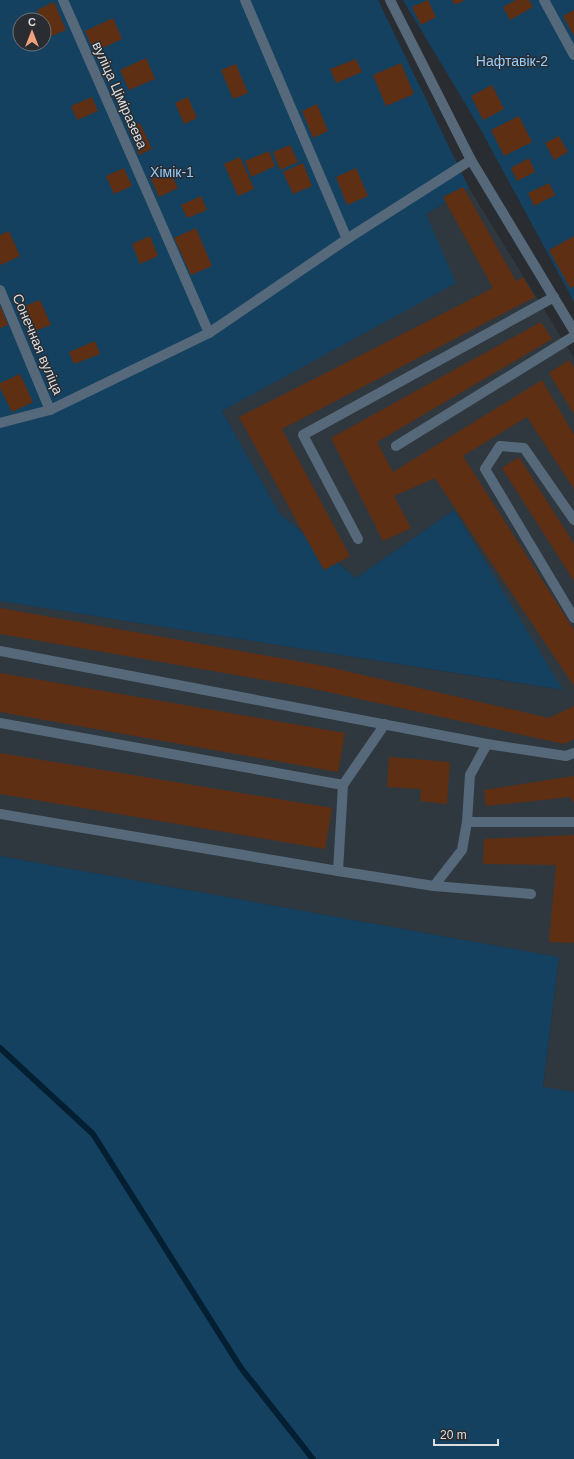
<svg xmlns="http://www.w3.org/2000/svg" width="574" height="1459" viewBox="0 0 574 1459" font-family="Arial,sans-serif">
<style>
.built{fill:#30383f}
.green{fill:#154161;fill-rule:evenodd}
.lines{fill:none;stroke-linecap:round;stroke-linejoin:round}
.stream{stroke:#051f32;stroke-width:6}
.building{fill:#5f2f14}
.lane{stroke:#55697a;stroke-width:10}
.street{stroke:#55697a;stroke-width:10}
.labels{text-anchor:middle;stroke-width:3;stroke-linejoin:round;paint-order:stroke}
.park-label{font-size:14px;fill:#96cefe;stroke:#292c30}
.street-label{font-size:14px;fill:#dcdee0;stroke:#292c30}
</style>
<rect width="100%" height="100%" fill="#292c30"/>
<!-- built -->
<path class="built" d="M469,188l105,170v734l-31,-4 16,-131 -559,-101v-255l562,89 -108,-180 -98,68 -76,-64 -58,-103 233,-128 -29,-69z"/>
<!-- green -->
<g class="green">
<path d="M0,0h378l91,188 -43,26 30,69 -234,128 58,103 76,64 98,-68 109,180 -563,-89zM20,20h24v24h-24z"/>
<path d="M403,0h171v302l-93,-172z"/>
<path d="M0,856l559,101 -16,130 31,5v367h-574z"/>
</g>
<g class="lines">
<!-- stream -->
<path class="stream" d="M0,1048l93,86 148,234 72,91"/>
</g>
<!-- building -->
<g class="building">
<path d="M428,0l8,17 -15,8 -9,-18z"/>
<path d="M452,0h13l-10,5z"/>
<path d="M516,0h13l4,7 -23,13 -7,-13z"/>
<path d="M54,2l12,28 -17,7 -5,-11v-6h-3l-4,-10z"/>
<path d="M574,10v26l-11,-20z"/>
<path d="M113,18l9,21 -28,13 -9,-21z"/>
<path d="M146,58l9,21 -26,11 -9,-20z"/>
<path d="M356,59l6,13 -26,11 -6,-14z"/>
<path d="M401,63l13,31 -28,12 -13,-31z"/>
<path d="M236,64l12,29 -15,6 -12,-29z"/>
<path d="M492,85l12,24 -21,11 -12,-24z"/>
<path d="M92,97l6,14 -21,9 -6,-14z"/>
<path d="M188,97l9,21 -13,6 -9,-21z"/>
<path d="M317,104l11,27 -15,7 -11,-27z"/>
<path d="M519,116l13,26 -28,14 -13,-26z"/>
<path d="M140,123l12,26 -13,6 -11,-27z"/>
<path d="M559,136l9,16 -14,8 -9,-17z"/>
<path d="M290,145l8,17 -18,8 -7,-18z"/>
<path d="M269,151l6,15 -24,11 -6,-16z"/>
<path d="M240,157l14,32 -16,7 -14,-32z"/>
<path d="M529,158l6,14 -18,9 -6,-13z"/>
<path d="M303,163l9,23 -19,8 -10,-22z"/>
<path d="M124,168l8,18 -18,8 -8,-18z"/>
<path d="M356,168l12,28 -21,9 -11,-28z"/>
<path d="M170,171l8,17 -19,9 -8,-18z"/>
<path d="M549,183l6,12 -21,11 -6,-13z"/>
<path d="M463,187l53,94 7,-4 12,20 -253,132 68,127 -26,14 -85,-153 254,-129 -50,-91z"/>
<path d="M201,196l6,14 -20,8 -6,-13z"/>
<path d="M196,228l16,38 -21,9 -17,-37z"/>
<path d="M9,231l11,25 -19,9 -1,-3v-27z"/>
<path d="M150,236l8,20 -18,8 -8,-20z"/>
<path d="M574,236v50l-4,2 -21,-38z"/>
<path d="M40,300l11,25 -19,7 -10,-25z"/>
<path d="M0,305l8,20 -8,3z"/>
<path d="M541,322l11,17 -175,103 16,30 149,-92 32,55v54l-47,-72 -64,39 111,174v56l-139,-208 -41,18 17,32 -28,13 -52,-103z"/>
<path d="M95,341l5,13 -26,10 -5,-12z"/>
<path d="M569,360l5,8v46l-25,-41z"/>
<path d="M20,374l13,28 -21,10 -12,-24v-5z"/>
<path d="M519,457l55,87v37l-72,-113z"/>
<path d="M0,608l324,58 225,52 25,-12v33l-10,5 -259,-57 -305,-53z"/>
<path d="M0,673l345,60 -7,39 -338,-60z"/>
<path d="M0,753l332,55 -7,41 -325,-55z"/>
<path d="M389,757l61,5 -3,42 -27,-3 1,-12 -34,-2z"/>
<path d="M574,776v27l-4,-6 -84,9 -2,-16z"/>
<path d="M574,835v108l-25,-1 7,-77 -73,-1 1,-25z"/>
</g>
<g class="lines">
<!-- lane -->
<g class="lane">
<path d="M396,446l178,-110"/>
<path d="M574,520l-50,-72 -24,-2 -15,23 89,149"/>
<path d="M358,539l-55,-104 251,-138"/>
<path d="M0,651l487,93 79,12 8,-3"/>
<path d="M0,723l343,62"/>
<path d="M0,814l338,57 96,15 97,8"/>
<path d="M467,822h107"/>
<path d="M338,871l5,-86 42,-61"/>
<path d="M434,886l28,-36 5,-28 3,-47 17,-31"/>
</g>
<!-- street -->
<g class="street">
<path d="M63,0l146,333"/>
<path d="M245,0l102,239"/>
<path d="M390,0l81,160 103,171"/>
<path d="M544,0l30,55"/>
<path d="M0,290l50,120"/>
<path d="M0,423l50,-13 159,-77 138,-94 124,-79"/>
</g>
</g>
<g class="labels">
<!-- park labels -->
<g class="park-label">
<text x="512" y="66">Нафтавік-2</text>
<text x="172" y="177">Хімік-1</text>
</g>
<!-- street labels -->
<g class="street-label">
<text transform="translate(120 95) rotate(66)" y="5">вуліца Ціміразева</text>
<text transform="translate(38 344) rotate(67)" y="5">Сонечная вуліца</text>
</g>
</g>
<!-- north arrow -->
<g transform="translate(32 32)"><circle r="19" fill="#292c30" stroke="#717376"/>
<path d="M0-3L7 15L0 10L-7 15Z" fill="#f0a27a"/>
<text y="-6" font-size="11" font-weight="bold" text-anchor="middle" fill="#dcdee0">С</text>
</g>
<!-- scale -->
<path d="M434 1439v6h64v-6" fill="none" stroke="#dcdee0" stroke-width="2"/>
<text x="440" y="1439" font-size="12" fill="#dcdee0" stroke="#292c30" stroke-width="3" paint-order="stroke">20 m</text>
</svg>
